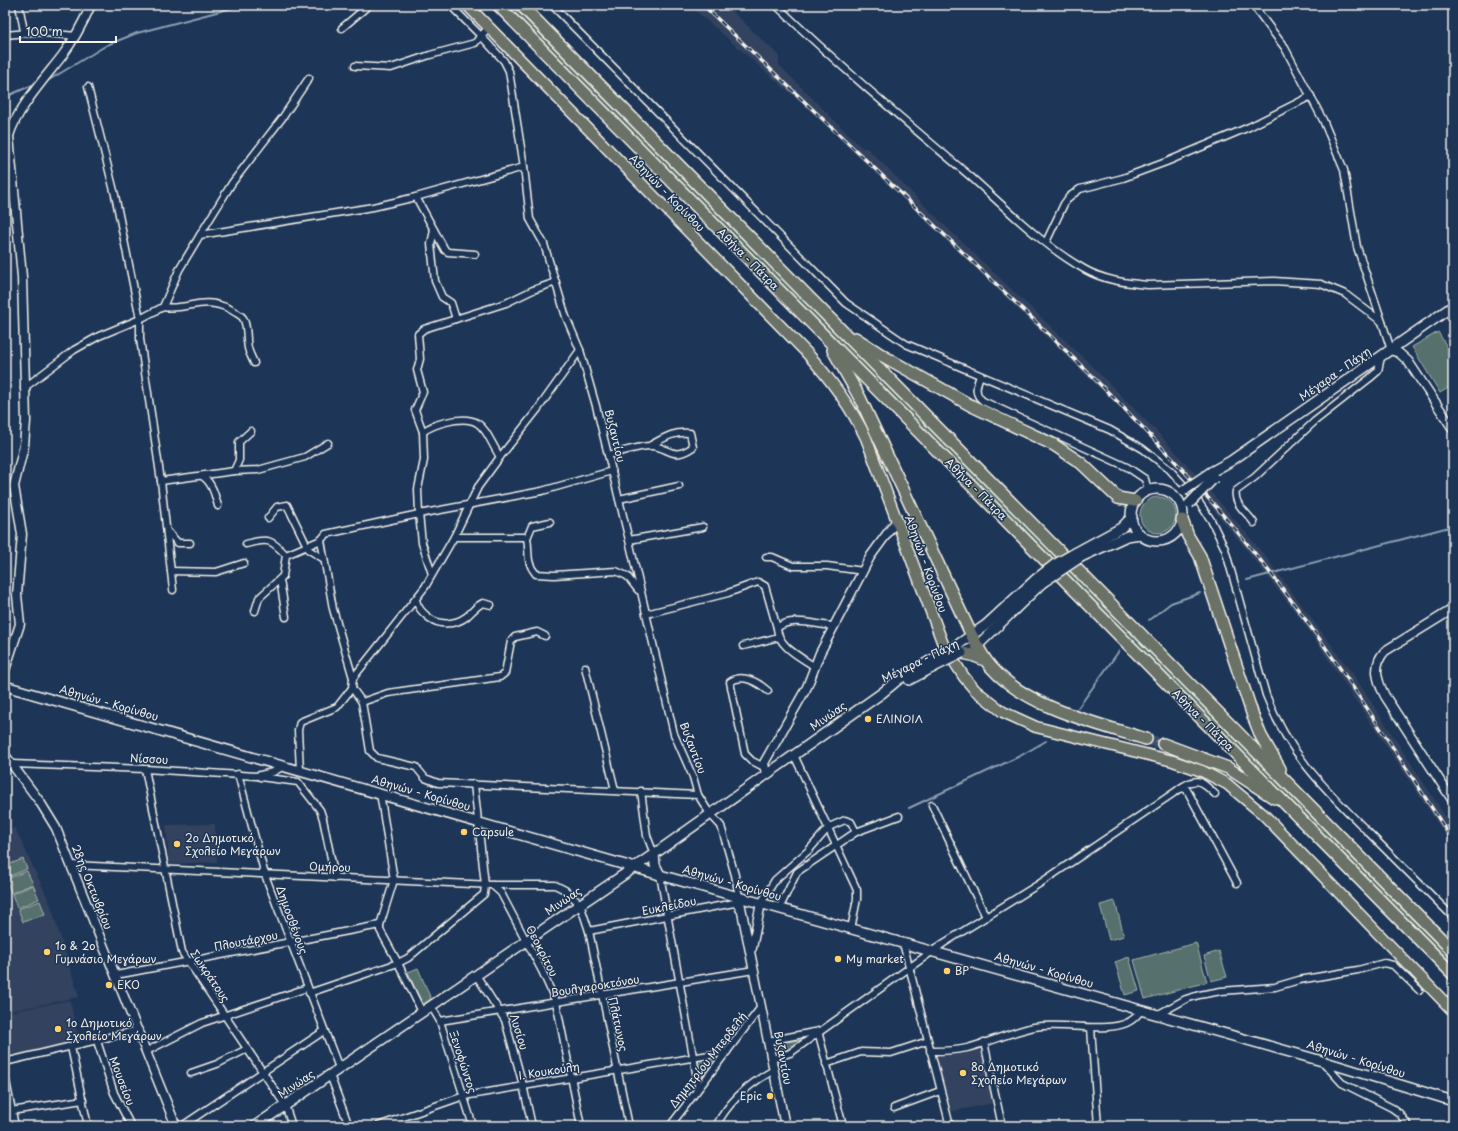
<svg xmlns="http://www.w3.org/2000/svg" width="1458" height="1131" viewBox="0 0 1458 1131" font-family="'Playpen Sans',sans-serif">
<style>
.built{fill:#33435e}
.green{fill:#57716d;stroke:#a6b1aa}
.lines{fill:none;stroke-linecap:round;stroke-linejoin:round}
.stream{stroke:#8c9fb1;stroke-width:2}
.motorway-tunnel{stroke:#3d516d;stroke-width:11;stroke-dasharray:11 5.5;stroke-linecap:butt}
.minor-casing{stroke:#f4f1e8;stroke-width:9}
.tertiary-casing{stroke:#f4f1e8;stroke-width:11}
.secondary-casing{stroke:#f4f1e8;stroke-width:12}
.primary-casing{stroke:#f4f1e8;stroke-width:13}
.motorway-casing{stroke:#f4f1e8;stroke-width:14}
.minor{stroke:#1d3557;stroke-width:6}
.tertiary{stroke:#1d3557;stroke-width:8}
.secondary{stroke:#1d3557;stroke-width:9}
.primary{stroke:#6a7166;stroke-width:10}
.motorway{stroke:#6a7166;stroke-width:11}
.rail-casing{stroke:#f4f1e8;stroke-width:3.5}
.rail{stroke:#1d3557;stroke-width:2;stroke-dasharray:6;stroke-linecap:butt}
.secondary-bridge-casing{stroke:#f4f1e8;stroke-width:12;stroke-linecap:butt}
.secondary-bridge{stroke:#1d3557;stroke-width:9}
.poi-dot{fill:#ffd166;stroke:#1d3557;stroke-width:1.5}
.labels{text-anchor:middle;stroke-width:3;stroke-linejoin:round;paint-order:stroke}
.street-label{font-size:11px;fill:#f4f1e8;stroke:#1d3557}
.poi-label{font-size:11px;fill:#f4f1e8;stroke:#1d3557;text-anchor:start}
</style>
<rect width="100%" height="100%" fill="#1d3557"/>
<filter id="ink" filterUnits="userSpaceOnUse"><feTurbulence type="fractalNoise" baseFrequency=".025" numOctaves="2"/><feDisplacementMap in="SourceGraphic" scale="8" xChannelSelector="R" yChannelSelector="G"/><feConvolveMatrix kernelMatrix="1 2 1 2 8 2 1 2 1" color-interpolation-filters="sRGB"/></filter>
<g filter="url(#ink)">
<!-- built -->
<g class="built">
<path d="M689,5h37l53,51v9l83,83h5l71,71 154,147 69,70 51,57 50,59 91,122 100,154v18l-150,-224 -62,-79 -53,-64 -47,-51 -191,-184 -144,-137z"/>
<path d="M215,824l2,38 -48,2 -3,-39z"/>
<path d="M15,828l35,75 29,94 -74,15v-182z"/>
<path d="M70,1000l9,43 -74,15v-45z"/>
<path d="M982,1046l12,57 -45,9 -15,-58 14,1z"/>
</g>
<!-- green -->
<g class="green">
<path d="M507,5h5l941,955v5z"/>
<path d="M1438,332l15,25v28l-13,8 -28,-46z"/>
<circle cx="1158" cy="515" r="18"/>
<path d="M23,859l4,10 -22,9v-12z"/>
<path d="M27,871l6,13 -22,9 -5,-14z"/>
<path d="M33,885l6,14 -22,9 -5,-14z"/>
<path d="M40,901l5,13 -22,8 -5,-13z"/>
<path d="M1115,901l9,35 -15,4 -9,-35z"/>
<path d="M1196,943l11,39 -62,17 -11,-39z"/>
<path d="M1219,951l8,26 -16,4 -7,-25z"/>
<path d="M1129,957l10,34 -14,4 -10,-33z"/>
<path d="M418,968l13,31 -9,6 -14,-33z"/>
<path d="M802,1040l-15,11 -12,3 -1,-11z"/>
<path d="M713,1058h2l-14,19 -5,-17z"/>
</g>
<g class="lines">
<!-- stream -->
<g class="stream">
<path d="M49,80l58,-35 30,-12 95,-25 18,-3"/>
<path d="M5,97l30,-13"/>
<path d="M1247,580l206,-54"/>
<path d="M1149,620l22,-17 29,-10"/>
<path d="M1078,708l41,-57"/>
<path d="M909,808l111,-52 26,-15"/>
</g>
<!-- motorway-tunnel -->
<path class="motorway-tunnel" d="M1146,739l17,5"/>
<!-- minor casing -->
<g class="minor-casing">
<g id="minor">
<path d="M19,5l5,26 52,5"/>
<path d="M552,5l294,298 60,41 204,86 33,19 27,21 28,31 13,19 14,29 41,146c22,58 58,93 101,136 28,28 57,57 86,86"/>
<path d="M776,5c62,60 129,116 195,172 35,31 72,69 113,92 19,11 41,14 64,16l126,-4 47,3 24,10 37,28 9,28"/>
<path d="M1253,5l32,43 38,72 21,50 13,77 25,75"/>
<path d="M489,27l-8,9 23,25 5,10 15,96 6,52 14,25 22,73 14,33 -42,59 -38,48 -22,30 -24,50 -29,50 -72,91 -1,10 10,14 8,49 7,7 39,9 9,11 13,5 260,12"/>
<path d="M342,28l27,-23"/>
<path d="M5,35l23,-2"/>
<path d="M355,66l36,2 39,-13 45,-12 6,-7 -31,-31"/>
<path d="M88,87l27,108 25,124v20l21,142 12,109"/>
<path d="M5,178l8,1"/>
<path d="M416,197l29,53 3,2 27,2"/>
<path d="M434,230l-3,14 4,37 7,16 9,6 5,16"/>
<path d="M200,235l32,-52 51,-66 26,-39"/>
<path d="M1046,242l18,-38 5,-7 11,-8 43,-11 43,-16 83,-35 62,-31"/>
<path d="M163,307c25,4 39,-12 67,2 4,3 10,5 13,9 5,8 3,21 5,30 1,5 4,10 6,15"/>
<path d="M580,350l16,56 33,134 45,194 19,43 5,18 12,19 11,12 14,49 4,22"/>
<path d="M980,376c-4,10 -6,18 3,25l144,66 18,12 3,11"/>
<path d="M24,388l50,-38 25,-14 41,-17 23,-12 16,-37 21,-35 173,-28 43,-10 108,-30"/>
<path d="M423,432l-8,-22 8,-18 -6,-22 3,-11 -2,-25 6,-5 82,-26 27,-13 23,-8"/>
<path d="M608,455c14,-3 30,-9 43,-9 18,0 20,16 42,1l-3,-14c-16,-2 -26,5 -39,12"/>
<path d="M234,471l5,-11v-18l12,-11"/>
<path d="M202,476c10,6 13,19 16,30"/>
<path d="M161,481l73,-10 24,-1 47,-13 23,-14"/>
<path d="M619,499l60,-13"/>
<path d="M268,518l9,-11 10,-2 22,45 15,9"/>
<path d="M1254,523c-6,-10 -21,-19 -18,-32l19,-14 60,-56 55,-43 8,-7 3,-14"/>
<path d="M168,532l10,11h12"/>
<path d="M454,537h70l3,1c3,15 -2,23 9,36l18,1 62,-4 11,5 11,14"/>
<path d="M527,538l5,-12 18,-4"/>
<path d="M629,540l74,-13"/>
<path d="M246,544c22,-6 25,-5 40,11"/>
<path d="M766,557h6l21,9h34l36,5"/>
<path d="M171,571l45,1 28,-9"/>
<path d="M432,574l-10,-31 -3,-29 -1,-25 6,-29 -1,-28c7,-6 15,-8 23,-10 37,-9 37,7 54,35"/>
<path d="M280,580l6,37"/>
<path d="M416,600c2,8 6,12 12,17 11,9 27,8 38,0 6,-5 10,-11 17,-14l8,2"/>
<path d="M255,611l4,-13 24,-22 3,-21 35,-15"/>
<path d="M646,614l82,-21 30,-11 7,4 12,42"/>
<path d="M743,646l36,-9"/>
<path d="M585,667l30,123"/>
<path d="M815,667c-14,-10 -37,-20 -38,-39 14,-12 39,-3 56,-2"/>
<path d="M353,678l-20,-69 -12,-69 5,-6 93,-20 123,-23 70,-20"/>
<path d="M362,702l26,-9 112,-16 5,-4 6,-32 4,-4 22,-5 8,4"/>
<path d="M794,755l63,135v9l-6,30"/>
<path d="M12,764l133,5 111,7 17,-4 11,-6"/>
<path d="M764,767l-12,-6 -7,-7 -15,-72c12,-9 28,0 38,9"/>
<path d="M145,769l37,183 103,153 7,21"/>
<path d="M300,770l-2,-40 2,-8 37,-15 15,-19"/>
<path d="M238,774l27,101 74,193"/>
<path d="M260,777l38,5 22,28 3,9 12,59"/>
<path d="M1179,789c18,-13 21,-9 36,5"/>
<path d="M641,791l6,45 7,18"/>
<path d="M380,793l14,87 -14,45v5l18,33 24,49"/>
<path d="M932,805l54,112"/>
<path d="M72,865l420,20h63l10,5 15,14 9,27 40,195"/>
<path d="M660,875l37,203 1,8 -2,6"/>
<path d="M492,885l9,8 41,78 14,31 25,124"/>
<path d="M761,903l14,-23 34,-30 20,-23 16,-7 6,2 5,10 43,-16"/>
<path d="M779,909l18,-37 59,-40"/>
<path d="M589,931l145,-28h3l2,6"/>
<path d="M903,943l47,183"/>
<path d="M116,975l264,-50"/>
<path d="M476,975l29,45 18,65 9,41"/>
<path d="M309,993l89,-30 10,-5 76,-64 1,-9 -11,-101"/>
<path d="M431,1006l9,15 33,105"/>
<path d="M1157,1015l29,-16 13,-4 22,-4 54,-4 24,-7 59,-10 26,-7 9,2 26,25"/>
<path d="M440,1021l314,-51"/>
<path d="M1091,1028l7,98"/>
<path d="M818,1031l25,95"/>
<path d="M97,1041l17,52 17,33"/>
<path d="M768,1041l46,-9"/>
<path d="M984,1042l18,84"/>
<path d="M71,1047l17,79"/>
<path d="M147,1051l55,-28 105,-35"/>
<path d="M930,1051c13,0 25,0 37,-3 23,-6 44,-16 67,-21 24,-4 49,2 73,0 15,-1 26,-4 34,-17"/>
<path d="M772,1059l18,-6 154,-110 95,-59 139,-94 5,-2 4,2 50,93"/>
<path d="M5,1062l134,-32"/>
<path d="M1323,1062l19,21 50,25 7,5 10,13"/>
<path d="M826,1064l35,-12 30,1 37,-12"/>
<path d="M191,1073l26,-9 30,-15"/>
<path d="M330,1075l19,51"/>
<path d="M894,1108l46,-17"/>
<path d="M11,1111l72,-11"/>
<path d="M182,1126l142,-95"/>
<path d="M378,1126l86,-30 263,-44"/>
<path d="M670,1126l91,-119"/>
<path d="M716,1126c13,-25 34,-43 58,-56"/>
</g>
</g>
<!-- tertiary casing -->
<g class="tertiary-casing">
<g id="tertiary">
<path d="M1391,350l8,3 9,8 45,68"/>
<path d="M1453,609l-68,42c-13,14 -8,30 0,45l68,105"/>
<path d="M5,670l15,-46 -3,-29 5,-61 -8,-48 10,-40 2,-25 -4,-144 -13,-141c7,-26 36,-58 53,-80 12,-16 21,-33 29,-51"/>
<path d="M5,755l35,47 16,26 120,298"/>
<path d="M766,775l-2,-12 43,-76 13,-34 50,-96 27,-37"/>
<path d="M739,897l46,229"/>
<path d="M752,948l9,-45"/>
<path d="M5,1081l9,45"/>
</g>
</g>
<!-- secondary casing -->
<g class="secondary-casing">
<g id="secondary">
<path d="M1211,472l20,-11 222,-155"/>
<circle cx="1157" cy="515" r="26"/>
<path d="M1075,553l46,-25 11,-11"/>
<path d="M1081,557l46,-21 13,-2"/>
<path d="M959,644l27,-19 50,-46"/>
<path d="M962,653l15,-7 65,-63"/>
<path d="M909,680l23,-12"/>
<path d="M5,686l655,189 662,186 131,40"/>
<path d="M654,854l1,11 5,10"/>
<path d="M255,1126l399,-272 228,-161 17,-14 29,-17"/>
</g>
</g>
<!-- primary casing -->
<g class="primary-casing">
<path id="primary" d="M467,5l338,346c25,27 45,54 61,87l77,206 21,33 11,13 28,22 33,15 137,34 29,10 25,13 37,31 189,196"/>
</g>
<!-- motorway casing -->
<g class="motorway-casing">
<g id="motorway">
<path d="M498,5l955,969"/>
<path d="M521,5l932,946"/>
<path d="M855,338l28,18 87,49 84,40 27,18 37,35 17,3"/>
<path d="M833,350l27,48 112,238c5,10 11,22 19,31 36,41 105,56 155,72"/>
<path d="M1182,520l6,16 12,20 53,160 8,20 19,33"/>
<path d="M962,653l10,2 13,5"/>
<path d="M1163,744l65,24 46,30"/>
</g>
</g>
<!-- minor -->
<use href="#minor" class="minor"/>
<!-- tertiary -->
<use href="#tertiary" class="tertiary"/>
<!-- secondary -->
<use href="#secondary" class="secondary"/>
<!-- primary -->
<use href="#primary" class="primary"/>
<!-- motorway -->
<use href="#motorway" class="motorway"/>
<!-- rail casing -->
<g class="rail-casing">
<path id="rail" d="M703,5c90,86 180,172 271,258 81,77 162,153 236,237 93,105 168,223 243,341"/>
</g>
<!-- rail -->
<use href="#rail" class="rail"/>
<!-- secondary-bridge casing -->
<g class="secondary-bridge-casing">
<g id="secondary-bridge">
<path d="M1183,491l28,-19"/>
<path d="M1189,504l25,-26"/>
<path d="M1036,579l18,-14 21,-12"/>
<path d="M1042,583l39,-26"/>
<path d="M928,662l31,-18"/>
<path d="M932,668l30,-15"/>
</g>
</g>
<!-- secondary-bridge -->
<use href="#secondary-bridge" class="secondary-bridge"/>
</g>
</g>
<!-- markers -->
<g class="poi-dot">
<circle cx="868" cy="719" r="4"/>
<circle cx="464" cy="832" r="4"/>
<circle cx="177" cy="844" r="4"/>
<circle cx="47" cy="952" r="4"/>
<circle cx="838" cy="959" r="4"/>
<circle cx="947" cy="971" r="4"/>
<circle cx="109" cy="985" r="4"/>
<circle cx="58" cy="1029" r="4"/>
<circle cx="963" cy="1073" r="4"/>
<circle cx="770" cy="1096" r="4"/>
</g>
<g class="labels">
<!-- street labels -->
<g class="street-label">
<text transform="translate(667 193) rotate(46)" y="4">Αθηνών - Κορίνθου</text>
<text transform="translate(748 259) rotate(45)" y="4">Αθήνα - Πάτρα</text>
<text transform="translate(1335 374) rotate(-35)" y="4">Μέγαρα - Πάχη</text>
<text transform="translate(615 436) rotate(76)" y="4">Βυζαντίου</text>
<text transform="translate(976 489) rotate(45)" y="4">Αθήνα - Πάτρα</text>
<text transform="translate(926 564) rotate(70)" y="4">Αθηνών - Κορίνθου</text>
<text transform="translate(920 661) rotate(-26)" y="4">Μέγαρα - Πάχη</text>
<text transform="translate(109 703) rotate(16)" y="4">Αθηνών - Κορίνθου</text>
<text transform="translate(828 716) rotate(-35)" y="4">Μινώας</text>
<text transform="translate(1203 720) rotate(45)" y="4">Αθήνα - Πάτρα</text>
<text transform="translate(693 748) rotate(69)" y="4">Βυζαντίου</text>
<text transform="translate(149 759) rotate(3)" y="4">Νίσσου</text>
<text transform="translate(421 793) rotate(16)" y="4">Αθηνών - Κορίνθου</text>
<text transform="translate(330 867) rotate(2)" y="4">Ομήρου</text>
<text transform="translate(732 883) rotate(16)" y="4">Αθηνών - Κορίνθου</text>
<text transform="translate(92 887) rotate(68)" y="4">28ης Οκτωβρίου</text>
<text transform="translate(563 901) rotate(-34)" y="4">Μινώας</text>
<text transform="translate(669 906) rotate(-11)" y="4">Ευκλείδου</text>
<text transform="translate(292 920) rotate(70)" y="4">Δημοσθένους</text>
<text transform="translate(246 941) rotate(-11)" y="4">Πλουτάρχου</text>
<text transform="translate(542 951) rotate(63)" y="4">Θεοκρίτου</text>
<text transform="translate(1044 970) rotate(16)" y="4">Αθηνών - Κορίνθου</text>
<text transform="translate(210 976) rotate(56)" y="4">Σωκράτους</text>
<text transform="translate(595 986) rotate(-9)" y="4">Βουλγαροκτόνου</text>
<text transform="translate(618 1024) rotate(78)" y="4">Πλάτωνος</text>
<text transform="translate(519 1032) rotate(73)" y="4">Λυσίου</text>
<text transform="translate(783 1058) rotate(79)" y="4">Βυζαντίου</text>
<text transform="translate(1356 1059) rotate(17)" y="4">Αθηνών - Κορίνθου</text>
<text transform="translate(708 1060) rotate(-52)" y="4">Δημητρίου Μπερδελή</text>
<text transform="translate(463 1062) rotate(72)" y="4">Ξενοφώντος</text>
<text transform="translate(549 1071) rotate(-9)" y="4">Ι. Κουκούλη</text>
<text transform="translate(122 1081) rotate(69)" y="4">Μουσείου</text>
<text transform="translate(296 1084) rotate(-34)" y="4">Μινώας</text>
</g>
<!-- poi labels -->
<g class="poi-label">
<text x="876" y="723">ΕΛΙΝΟΙΛ</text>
<text x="472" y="836">Capsule</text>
<text x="185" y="842">2ο Δημοτικό<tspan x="185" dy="13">Σχολείο Μεγάρων</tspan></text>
<text x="55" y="950">1ο &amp; 2ο<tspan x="55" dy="13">Γυμνάσιο Μεγάρων</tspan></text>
<text x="846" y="963">My market</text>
<text x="955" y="975">BP</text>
<text x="117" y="989">EKO</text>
<text x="66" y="1027">1ο Δημοτικό<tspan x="66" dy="13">Σχολείο Μεγάρων</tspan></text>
<text x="971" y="1071">8ο Δημοτικό<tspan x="971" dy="13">Σχολείο Μεγάρων</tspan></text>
<text x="762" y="1100" text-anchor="end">Epic</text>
</g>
</g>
<!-- margin -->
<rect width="1458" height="1131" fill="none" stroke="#1d3557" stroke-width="20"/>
<rect x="10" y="10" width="1438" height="1111" fill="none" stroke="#f4f1e8" stroke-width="1.5" filter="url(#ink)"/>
<!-- scale -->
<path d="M20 36v6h96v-6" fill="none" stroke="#f4f1e8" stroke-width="2"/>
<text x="26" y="36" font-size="12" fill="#f4f1e8" stroke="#1d3557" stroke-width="3" paint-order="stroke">100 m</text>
</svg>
